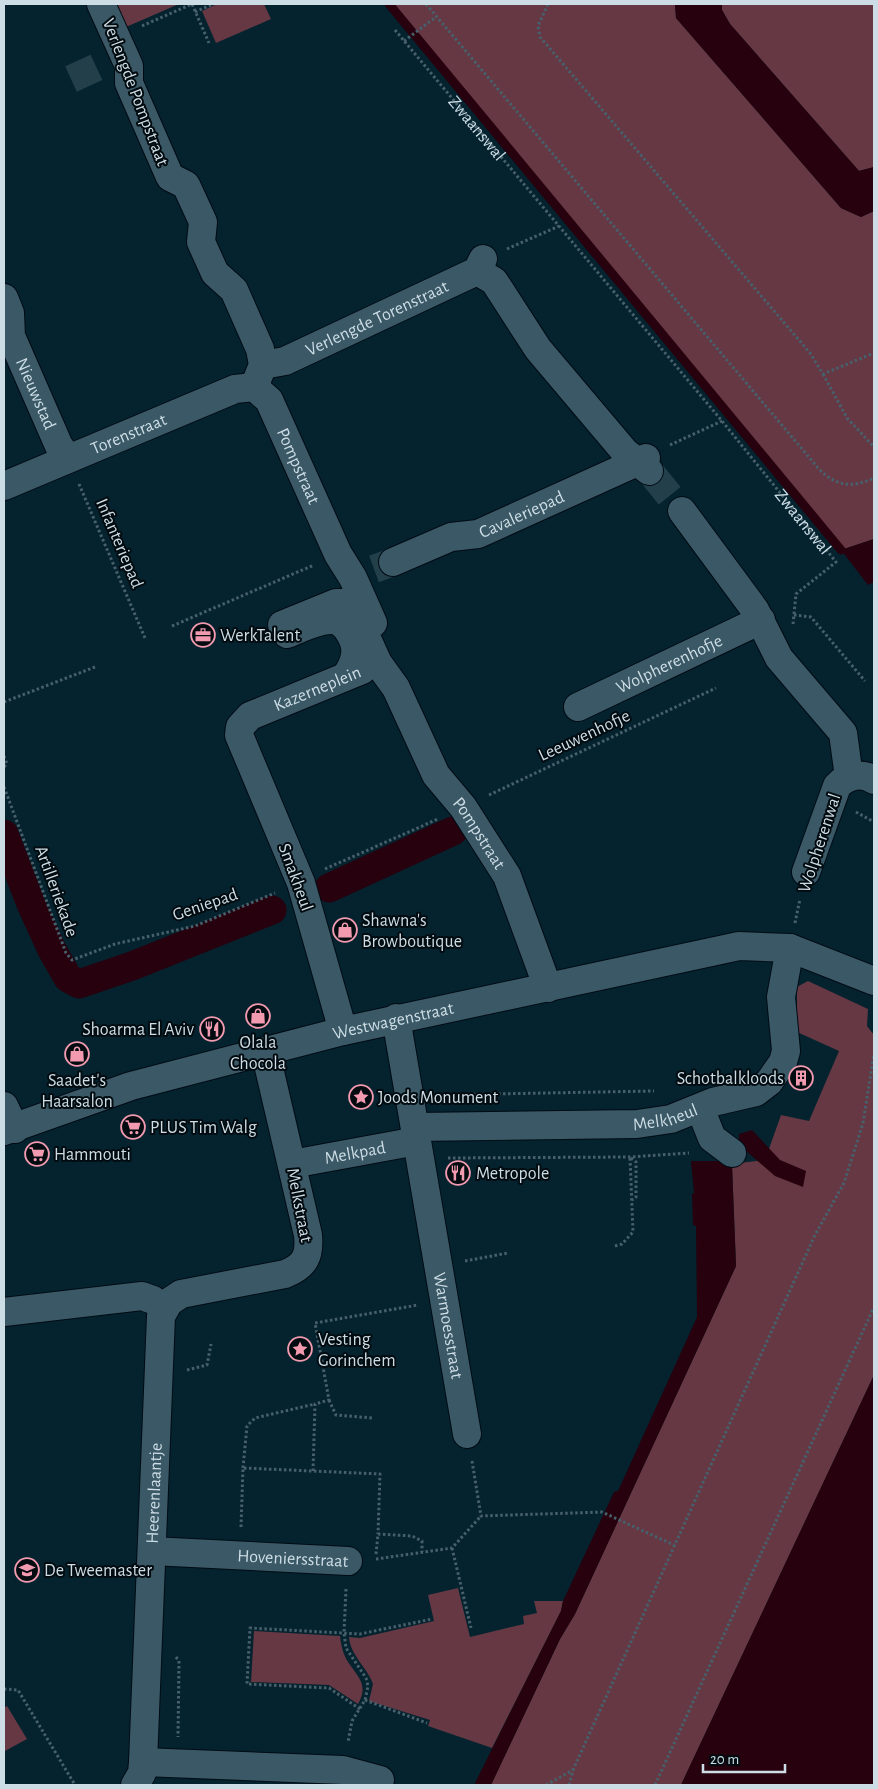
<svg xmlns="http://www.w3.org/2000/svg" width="878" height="1789" viewBox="0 0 878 1789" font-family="'Alegreya Sans',sans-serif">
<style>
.green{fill:#653843}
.water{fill:#27010e}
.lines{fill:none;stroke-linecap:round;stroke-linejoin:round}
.stream{stroke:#27010e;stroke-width:9}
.canal{stroke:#27010e;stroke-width:29}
.minor-tunnel{stroke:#233f4a;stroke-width:28;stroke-dasharray:28 14;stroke-linecap:butt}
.minor-casing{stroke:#000b14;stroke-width:30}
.path{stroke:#47606b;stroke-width:3;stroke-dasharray:2.5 2.5;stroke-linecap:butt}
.minor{stroke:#3a5865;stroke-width:28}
.labels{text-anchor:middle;stroke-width:4;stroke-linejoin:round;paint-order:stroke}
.street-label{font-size:18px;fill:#cddde5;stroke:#020b10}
.poi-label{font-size:18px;fill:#cddde5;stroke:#020b10;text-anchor:start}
</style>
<rect width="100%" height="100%" fill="#05232f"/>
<!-- green -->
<g class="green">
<path d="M116,4h63l-53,23z"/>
<path d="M217,4h47l7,15 -55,24 -14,-32z"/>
<path d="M391,4h284l1,14 165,190 20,9 13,-6v328l-33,11 -51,-66z"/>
<path d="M722,4h152v163l-15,4 -129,-147 -8,-14z"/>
<path d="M808,981l60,28 -1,17 7,9v340l-193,410h-190l69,-146 15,-25 161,-348 -4,-102 33,-4 16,-45 28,6 30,-70 -42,-19v-45z"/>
<path d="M458,1588l12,49 54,-13 -1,-8 14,-3 -3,-12h29l-2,10 -69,137 -64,-22 2,-6 -61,-19 4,-17c-6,-17 -23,-29 -24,-47l11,1 74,-17 -6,-26z"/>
<path d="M254,1631l86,5c1,9 3,18 8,26 10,15 21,23 10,42l-29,-19 -78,-3z"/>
<path d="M7,1706l20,33 -22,12 -1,-43z"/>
</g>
<!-- water -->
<g class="water">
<path d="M675,4h47v6l8,14 129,147 15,-4v44l-13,6 -20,-9 -165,-190z"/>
<path d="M874,539v43l-6,3 -27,-35z"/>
<path d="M752,1130l28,30 26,11 -3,16 -28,-11 -36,-31v-11z"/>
<path d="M691,1161h37l4,6 4,99 -161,348 -15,25 -69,146h-17l87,-174 2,-10 51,-109 4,-1 79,-174 -1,-91 -3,-1 -1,-31 2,-1z"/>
<path d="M874,1375v410h-193z"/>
</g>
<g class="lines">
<!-- stream -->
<path class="stream" d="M389,4l452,546"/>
<!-- canal -->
<g class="canal">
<path d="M4,834l27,70 21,46 16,28 11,6 53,-18 140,-56"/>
<path d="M329,888l124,-57"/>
</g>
<!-- minor-tunnel -->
<g class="minor-tunnel">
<path d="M71,79l35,-16"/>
<path d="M652,474l30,37"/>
<path d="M374,569l19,-7"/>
</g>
<!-- minor casing -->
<g class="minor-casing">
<g id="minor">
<path d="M101,4l28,62v17l41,94 16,8 17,37 -2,20 14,31 19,17 26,59 3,16 -9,22"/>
<path d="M477,271l17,10 44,68 87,103 24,19"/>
<path id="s2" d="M4,298l6,15 1,23 48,110 9,12"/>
<path id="s3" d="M263,365l22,-4 192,-90 6,-12"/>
<path id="s4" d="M254,387l15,13 69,154 15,24 20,45"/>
<path id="s5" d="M4,486l231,-97 19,-2"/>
<path d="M682,511l73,99 24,48 64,75 6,44"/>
<path id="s6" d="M393,562l58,-25 27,-3 168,-76"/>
<path id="s7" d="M346,676c4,-6 8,-13 9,-21 2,-13 -9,-35 -24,-35 -14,0 -31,9 -44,14l-5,-9 54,-22h7l12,9 23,51 18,25 40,87 27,32 44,69 41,112"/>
<path id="s8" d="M578,707l183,-87"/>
<path d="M806,872l31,-86c10,-11 25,-14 37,-6"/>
<path id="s9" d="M396,1018l71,416"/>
<path id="s10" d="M343,1031l-42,-148 -62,-148 1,-8 10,-11 112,-46"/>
<path d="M4,1106l11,23"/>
<path d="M700,1108l12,30 20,15"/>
<path id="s11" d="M415,1127l222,-3 34,-5 42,-17 43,-10 13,-10 14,-20 3,-11 -5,-54 9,-49"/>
<path id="s12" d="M4,1131l127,-45 212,-55 396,-85 51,2 84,33"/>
<path id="s13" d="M292,1164l125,-23"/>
<path d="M4,1312l138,-16 11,4 11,8"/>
<path id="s14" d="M152,1551l196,10"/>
<path d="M143,1762l200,8 37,10"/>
<path id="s15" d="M135,1785l7,-12 1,-11 18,-446 8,-14 12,-8 104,-20c20,-8 25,-18 23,-39l-43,-184"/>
</g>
</g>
<!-- path -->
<g class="path">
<path d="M426,4l393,465c18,18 33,19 55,9"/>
<path d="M548,4l-10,22 2,11 270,316 13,21 51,-21"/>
<path d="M195,12l18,-8"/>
<path d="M142,26l50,-22 17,39"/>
<path id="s1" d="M395,30l327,391 114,141 -40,32 -3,30"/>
<path d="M404,41l32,-24"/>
<path d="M507,249l52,-23"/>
<path d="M823,374l24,44 27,29"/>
<path d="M670,445l52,-24"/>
<path d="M79,484l66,154"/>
<path d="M794,615l17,2 54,64"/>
<path d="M172,626l142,-61"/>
<path d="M4,702l91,-35"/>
<path d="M4,756l3,8 -3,3"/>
<path d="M4,787l62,166 6,7 43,-16 80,-18 80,-33"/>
<path d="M489,795l227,-107"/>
<path d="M856,812l18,10"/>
<path d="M325,869l113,-50"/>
<path d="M795,923l5,-24"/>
<path d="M438,1095l216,-4"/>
<path d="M448,1158l182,-1 59,-4"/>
<path d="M631,1158l5,4v35l-4,3"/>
<path d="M615,1246l7,-2 11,-12 -3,-75"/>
<path d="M465,1261l43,-8"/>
<path d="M187,1370l20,-5 4,-21"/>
<path d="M329,1400l7,15 36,3"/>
<path d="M472,1461l9,55 121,-4 72,33"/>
<path d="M243,1468l4,-42 8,-8 60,-14"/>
<path d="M313,1471l2,-67 14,-4 -14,-77 103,-18"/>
<path d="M241,1527l2,-59 137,6 -2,60"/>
<path d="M452,1548l19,80"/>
<path d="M376,1554l2,-20 34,2 10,5v11"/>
<path d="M376,1559l76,-11 29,-32"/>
<path d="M346,1589l-2,44 2,15 20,30 2,8 -3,14 -13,21 -4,21"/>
<path d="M176,1657l3,4 -1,76"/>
<path d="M4,1689l14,1 57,95"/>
<path d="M365,1700l62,23"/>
<path d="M360,1709l-31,-21 -82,-4 3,-56 110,6 72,-15"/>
<path d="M546,1785l27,-15"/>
<path d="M569,1785l4,-15 242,-535 29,-52 19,-60 11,-69"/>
<path d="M655,1785l219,-478"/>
</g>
<!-- minor -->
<use href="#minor" class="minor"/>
</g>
<!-- icons -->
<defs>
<g id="office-ring" transform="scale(1.25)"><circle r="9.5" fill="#020b10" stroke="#f29aaf" stroke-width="1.5"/><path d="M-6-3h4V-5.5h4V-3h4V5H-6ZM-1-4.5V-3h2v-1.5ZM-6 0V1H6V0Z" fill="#f29aaf"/></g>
<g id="shop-ring" transform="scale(1.25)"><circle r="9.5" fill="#020b10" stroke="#f29aaf" stroke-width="1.5"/><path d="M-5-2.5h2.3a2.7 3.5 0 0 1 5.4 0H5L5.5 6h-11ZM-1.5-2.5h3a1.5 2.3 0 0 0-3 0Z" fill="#f29aaf"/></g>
<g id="restaurant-ring" transform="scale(1.25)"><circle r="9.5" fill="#020b10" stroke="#f29aaf" stroke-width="1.5"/><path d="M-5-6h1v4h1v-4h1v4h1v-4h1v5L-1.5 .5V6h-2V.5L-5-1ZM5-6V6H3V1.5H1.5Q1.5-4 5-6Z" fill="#f29aaf"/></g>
<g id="building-ring" transform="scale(1.25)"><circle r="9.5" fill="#020b10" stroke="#f29aaf" stroke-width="1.5"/><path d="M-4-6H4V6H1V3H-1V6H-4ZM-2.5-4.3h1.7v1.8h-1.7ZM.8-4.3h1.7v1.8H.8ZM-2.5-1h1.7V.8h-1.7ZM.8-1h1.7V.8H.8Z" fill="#f29aaf"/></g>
<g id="sight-ring" transform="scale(1.25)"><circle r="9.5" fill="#020b10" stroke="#f29aaf" stroke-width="1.5"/><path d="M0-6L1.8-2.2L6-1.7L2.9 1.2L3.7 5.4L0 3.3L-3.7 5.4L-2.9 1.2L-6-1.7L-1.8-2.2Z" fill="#f29aaf"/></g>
<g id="supermarket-ring" transform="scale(1.25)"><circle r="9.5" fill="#020b10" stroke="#f29aaf" stroke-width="1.5"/><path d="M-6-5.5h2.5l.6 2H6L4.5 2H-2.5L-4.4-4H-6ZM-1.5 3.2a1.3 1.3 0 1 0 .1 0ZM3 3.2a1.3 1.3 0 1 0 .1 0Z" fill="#f29aaf"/></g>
<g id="school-ring" transform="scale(1.25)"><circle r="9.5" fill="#020b10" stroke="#f29aaf" stroke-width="1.5"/><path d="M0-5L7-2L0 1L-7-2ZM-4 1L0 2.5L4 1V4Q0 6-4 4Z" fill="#f29aaf"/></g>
</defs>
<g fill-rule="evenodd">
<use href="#office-ring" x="203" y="635"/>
<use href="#shop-ring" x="345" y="930"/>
<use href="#shop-ring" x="258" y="1016"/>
<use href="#restaurant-ring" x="212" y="1029"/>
<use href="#shop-ring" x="77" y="1054"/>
<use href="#building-ring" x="801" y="1078"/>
<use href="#sight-ring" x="361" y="1097"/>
<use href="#supermarket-ring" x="133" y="1127"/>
<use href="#supermarket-ring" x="37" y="1154"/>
<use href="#restaurant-ring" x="458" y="1173"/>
<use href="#sight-ring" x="300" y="1349"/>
<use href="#school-ring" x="27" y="1570"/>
</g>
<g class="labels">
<!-- street labels -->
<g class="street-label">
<text transform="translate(136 92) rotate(69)" y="6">Verlengde Pompstraat</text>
<text dy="6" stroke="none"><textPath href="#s1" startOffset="128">Zwaanswal</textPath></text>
<text dy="6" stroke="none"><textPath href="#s3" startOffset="124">Verlengde Torenstraat</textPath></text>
<text dy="6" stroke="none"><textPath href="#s2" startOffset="102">Nieuwstad</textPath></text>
<text dy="6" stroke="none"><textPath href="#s5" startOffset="135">Torenstraat</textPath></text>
<text dy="6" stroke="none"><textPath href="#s4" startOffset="92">Pompstraat</textPath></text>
<text dy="6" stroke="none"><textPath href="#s6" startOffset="138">Cavaleriepad</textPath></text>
<text dy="6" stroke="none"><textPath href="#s1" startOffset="639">Zwaanswal</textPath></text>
<text transform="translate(120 543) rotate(67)" y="6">Infanteriepad</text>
<text dy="6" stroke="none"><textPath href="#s8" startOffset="101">Wolpherenhofje</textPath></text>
<text dy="6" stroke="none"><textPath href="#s10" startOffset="410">Kazerneplein</textPath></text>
<text transform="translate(584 735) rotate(-25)" y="6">Leeuwenhofje</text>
<text dy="6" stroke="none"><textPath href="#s7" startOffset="462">Pompstraat</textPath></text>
<text transform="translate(819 843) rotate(-72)" y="6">Wolpherenwal</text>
<text transform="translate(296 877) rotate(70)" y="6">Smakheul</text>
<text transform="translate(57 891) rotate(70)" y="6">Artilleriekade</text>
<text transform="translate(205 904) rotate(-19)" y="6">Geniepad</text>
<text dy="6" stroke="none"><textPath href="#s12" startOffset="405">Westwagenstraat</textPath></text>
<text dy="6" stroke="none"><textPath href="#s11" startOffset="251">Melkheul</textPath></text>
<text dy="6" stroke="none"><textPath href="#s13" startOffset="64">Melkpad</textPath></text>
<text transform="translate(300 1205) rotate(79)" y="6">Melkstraat</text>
<text dy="6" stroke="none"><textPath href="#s9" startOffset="312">Warmoesstraat</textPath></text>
<text dy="6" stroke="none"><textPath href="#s15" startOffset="294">Heerenlaantje</textPath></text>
<text dy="6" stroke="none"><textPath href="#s14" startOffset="141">Hoveniersstraat</textPath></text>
</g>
<!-- poi labels -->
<g class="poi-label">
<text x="220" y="641">WerkTalent</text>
<text x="362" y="926">Shawna's<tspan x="362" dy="21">Browboutique</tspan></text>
<text x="194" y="1035" text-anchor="end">Shoarma El Aviv</text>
<text x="258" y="1048" text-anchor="middle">Olala<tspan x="258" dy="21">Chocola</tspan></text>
<text x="784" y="1084" text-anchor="end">Schotbalkloods</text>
<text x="77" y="1086" text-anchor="middle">Saadet's<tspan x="77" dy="21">Haarsalon</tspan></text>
<text x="378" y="1103">Joods Monument</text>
<text x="150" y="1133">PLUS Tim Walg</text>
<text x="54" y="1160">Hammouti</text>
<text x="476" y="1179">Metropole</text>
<text x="318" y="1345">Vesting<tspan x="318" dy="21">Gorinchem</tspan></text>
<text x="44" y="1576">De Tweemaster</text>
</g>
</g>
<!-- border -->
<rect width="878" height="1789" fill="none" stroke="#cddde5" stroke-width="10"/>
<!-- scale -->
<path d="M703 1764v8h82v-8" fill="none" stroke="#cddde5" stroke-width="2.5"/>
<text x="710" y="1764" font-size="15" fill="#cddde5" stroke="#020b10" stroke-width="4" paint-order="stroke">20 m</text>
</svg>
